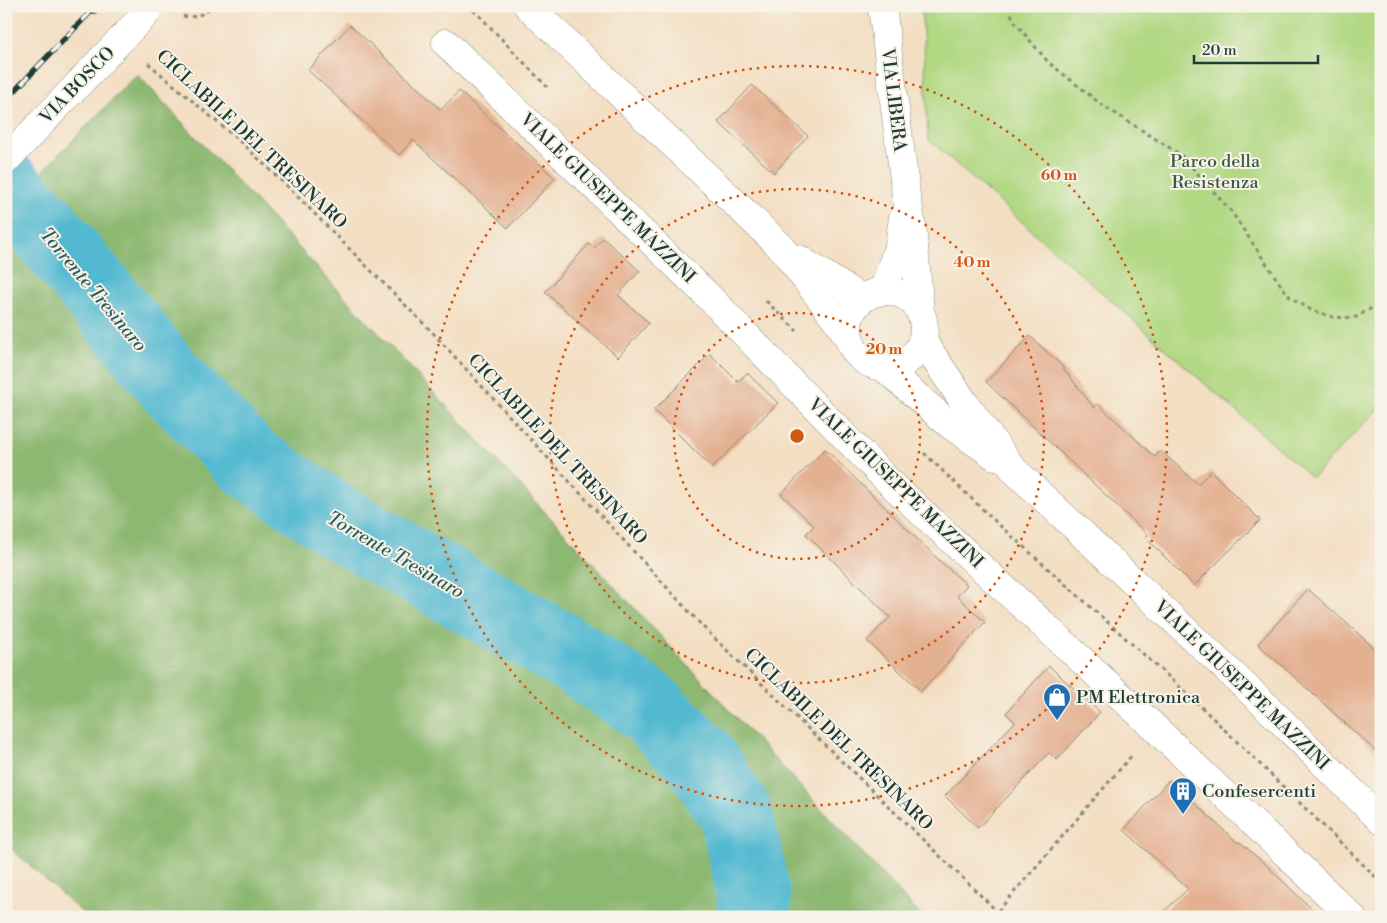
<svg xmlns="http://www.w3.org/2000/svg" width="1387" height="923" viewBox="0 0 1387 923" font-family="'Libre Bodoni',serif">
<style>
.green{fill:#b1d883;stroke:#688a5c}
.forest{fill:#8cb871;stroke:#567a52}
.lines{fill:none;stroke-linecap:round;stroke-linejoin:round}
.river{stroke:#53b9d1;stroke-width:74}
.building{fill:#e4b092}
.minor-casing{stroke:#898e7b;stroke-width:29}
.tertiary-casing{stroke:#898e7b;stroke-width:29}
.path{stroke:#898e7b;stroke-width:3;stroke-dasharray:4 4;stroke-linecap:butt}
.minor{stroke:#fff;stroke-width:28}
.tertiary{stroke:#fff;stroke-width:28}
.rail-casing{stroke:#1f3d34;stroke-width:5.5}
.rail{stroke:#f7f3e8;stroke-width:4;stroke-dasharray:11;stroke-linecap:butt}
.secondary-bridge-casing{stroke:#898e7b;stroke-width:29;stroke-linecap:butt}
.secondary-bridge{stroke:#fff;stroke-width:28}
.ring{fill:none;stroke:#d45610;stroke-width:2.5;stroke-dasharray:2.5 5}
.labels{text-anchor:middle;stroke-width:4;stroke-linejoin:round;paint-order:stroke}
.street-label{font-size:18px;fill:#1f3d34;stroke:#f7f3e8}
.park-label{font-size:18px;fill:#3c5c44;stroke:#f7f3e8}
.poi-label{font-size:18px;fill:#1f3d34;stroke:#f7f3e8;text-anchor:start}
.water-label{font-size:19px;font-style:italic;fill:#2c5c5b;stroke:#f7f3e8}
.centre{fill:#d45610;stroke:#f7f3e8;stroke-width:2.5}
.ring-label{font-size:15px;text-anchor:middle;font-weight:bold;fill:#d45610;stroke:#f7f3e8;stroke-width:4;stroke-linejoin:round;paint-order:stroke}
</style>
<rect width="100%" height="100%" fill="#f7f3e8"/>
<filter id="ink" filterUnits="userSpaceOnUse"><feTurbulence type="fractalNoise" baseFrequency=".02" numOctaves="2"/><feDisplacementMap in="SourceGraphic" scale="10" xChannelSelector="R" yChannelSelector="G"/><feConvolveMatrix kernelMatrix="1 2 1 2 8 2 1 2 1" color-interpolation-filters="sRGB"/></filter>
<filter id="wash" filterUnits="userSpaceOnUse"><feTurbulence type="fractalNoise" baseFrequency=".0096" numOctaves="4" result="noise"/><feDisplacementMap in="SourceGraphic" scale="20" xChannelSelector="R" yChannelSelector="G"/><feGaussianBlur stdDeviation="1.12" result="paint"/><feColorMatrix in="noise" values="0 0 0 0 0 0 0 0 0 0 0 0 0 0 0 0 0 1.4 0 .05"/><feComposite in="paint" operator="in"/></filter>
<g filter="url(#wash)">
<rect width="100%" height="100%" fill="#f3dec2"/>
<!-- green -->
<path class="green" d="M921,6h460v400l-69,72 -384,-339 -4,-94z"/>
<!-- forest -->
<path class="forest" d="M137,74l785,843h-835l-81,-73v-635z"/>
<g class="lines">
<!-- river -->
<path class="river" d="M6,188l36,37 130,158 75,77 91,62 233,133 75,50 53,52 36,55 11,46 8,42v17"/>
</g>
<g id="blocks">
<!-- building -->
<g class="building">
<path d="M350,25l91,85 18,-19 96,87 -47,50 -95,-88 -14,15 -91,-85z"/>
<path d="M752,85l56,51 -34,37 -56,-51z"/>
<path d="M603,238l37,33 -22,24 31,28 -31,34 -73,-65 44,-48 5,4z"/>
<path d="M1030,336l30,28 34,44 4,-4 57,53 6,-6 37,33 13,-13 49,49 -66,66 -49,-49 3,-2 -162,-153z"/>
<path d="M710,354l28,28 9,-9 31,30 -66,65 -58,-58z"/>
<path d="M825,449l116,113 26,23 -10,11 28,26 -64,69 -54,-50 23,-24 -84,-83 8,-8 -33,-32z"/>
<path d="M1308,589l73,65v102l-123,-112z"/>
<path d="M1049,666l51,46 -43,48 -8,-7 -71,75 -33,-32 70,-74 -9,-9z"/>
<path d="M1169,780l69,63 2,-1 25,22 55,53h-162l30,-28 -64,-59z"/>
</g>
</g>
</g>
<g filter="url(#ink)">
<use href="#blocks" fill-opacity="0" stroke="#898e7b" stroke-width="1"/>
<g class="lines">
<!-- minor casing -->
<g class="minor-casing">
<path id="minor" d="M446,43l259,250 183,188 267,247 197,189"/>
</g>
<!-- tertiary casing -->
<g class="tertiary-casing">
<g id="tertiary">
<path d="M528,6l253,241 58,76 12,19"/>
<path d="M882,6l24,189 6,30 8,87"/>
<path d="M799,259l63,40"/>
<path d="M883,291l16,-46 4,-27"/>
<circle cx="886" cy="329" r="38"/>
<path d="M922,340l44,65 48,65 251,235 116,115"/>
<path d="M883,367l66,57 46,32"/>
</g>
</g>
<!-- path -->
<g class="path">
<path d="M88,6l8,8"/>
<path d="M466,6l11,7 70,74"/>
<path d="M1009,6l4,14 35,42 54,43 79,50 50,56 47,70 12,16 21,13 22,7 21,1 15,-8 12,-14"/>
<path d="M183,16c13,3 21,-3 31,-10"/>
<path d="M148,63l96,82 44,42 145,146 273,297 297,287"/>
<path d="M766,301l31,30"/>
<path d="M924,453l72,69 194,174 191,186"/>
<path d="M1180,705l10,-9"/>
<path d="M998,911l135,-157"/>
</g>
<!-- minor -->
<use href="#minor" class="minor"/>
<!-- tertiary -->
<use href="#tertiary" class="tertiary"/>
<!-- rail casing -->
<g class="rail-casing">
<path id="rail" d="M6,100l90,-94"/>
</g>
<!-- rail -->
<use href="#rail" class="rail"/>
<!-- secondary-bridge casing -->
<g class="secondary-bridge-casing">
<path id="secondary-bridge" d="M6,160l142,-149"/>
</g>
<!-- secondary-bridge -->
<use href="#secondary-bridge" class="secondary-bridge"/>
</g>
</g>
<!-- distance rings -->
<g class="ring">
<circle cx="797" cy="436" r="123"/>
<circle cx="797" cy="436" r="247"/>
<circle cx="797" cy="436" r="370"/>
</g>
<!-- icons -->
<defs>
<g id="shop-pin" transform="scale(1.4375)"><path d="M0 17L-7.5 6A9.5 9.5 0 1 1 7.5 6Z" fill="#1f6fb2" stroke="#f7f3e8"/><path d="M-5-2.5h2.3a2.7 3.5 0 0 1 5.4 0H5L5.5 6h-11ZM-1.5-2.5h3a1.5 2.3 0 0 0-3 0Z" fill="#fff"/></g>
<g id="building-pin" transform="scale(1.4375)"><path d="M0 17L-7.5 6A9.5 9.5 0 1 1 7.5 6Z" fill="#1f6fb2" stroke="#f7f3e8"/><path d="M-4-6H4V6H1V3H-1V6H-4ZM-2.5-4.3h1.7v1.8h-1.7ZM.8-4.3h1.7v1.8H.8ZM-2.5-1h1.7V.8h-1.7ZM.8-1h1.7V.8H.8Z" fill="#fff"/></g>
</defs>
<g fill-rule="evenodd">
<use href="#shop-pin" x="1057" y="697"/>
<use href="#building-pin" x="1183" y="791"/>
</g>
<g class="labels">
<!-- street labels -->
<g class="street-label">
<text transform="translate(77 85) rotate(-46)" y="6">VIA BOSCO</text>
<text transform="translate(894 100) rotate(83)" y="6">VIA LIBERA</text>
<text transform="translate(252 139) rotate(43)" y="6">CICLABILE DEL TRESINARO</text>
<text transform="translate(608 198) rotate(44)" y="6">VIALE GIUSEPPE MAZZINI</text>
<text transform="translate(558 449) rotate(47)" y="6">CICLABILE DEL TRESINARO</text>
<text transform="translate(896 483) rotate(44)" y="6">VIALE GIUSEPPE MAZZINI</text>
<text transform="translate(1242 685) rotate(44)" y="6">VIALE GIUSEPPE MAZZINI</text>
<text transform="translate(839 739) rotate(44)" y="6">CICLABILE DEL TRESINARO</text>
</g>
<!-- park labels -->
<g class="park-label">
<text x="1215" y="167">Parco della<tspan x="1215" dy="21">Resistenza</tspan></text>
</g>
<!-- poi labels -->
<g class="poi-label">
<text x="1076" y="703">PM Elettronica</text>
<text x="1202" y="797">Confesercenti</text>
</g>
<!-- water labels -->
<g class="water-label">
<text transform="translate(94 289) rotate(50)" y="7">Torrente Tresinaro</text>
<text transform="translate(396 554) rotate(30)" y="7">Torrente Tresinaro</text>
</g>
</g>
<circle cx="797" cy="436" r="8" class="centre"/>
<g class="ring-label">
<text x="1059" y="180">60 m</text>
<text x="972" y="267">40 m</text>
<text x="884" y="354">20 m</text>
</g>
<!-- margin -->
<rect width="1387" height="923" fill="none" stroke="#f7f3e8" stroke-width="25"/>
<!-- scale -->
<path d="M1194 55v8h124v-8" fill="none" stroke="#1f3d34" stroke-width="2.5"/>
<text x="1202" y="55" font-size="15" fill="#1f3d34" stroke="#f7f3e8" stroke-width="4" paint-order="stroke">20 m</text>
</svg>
